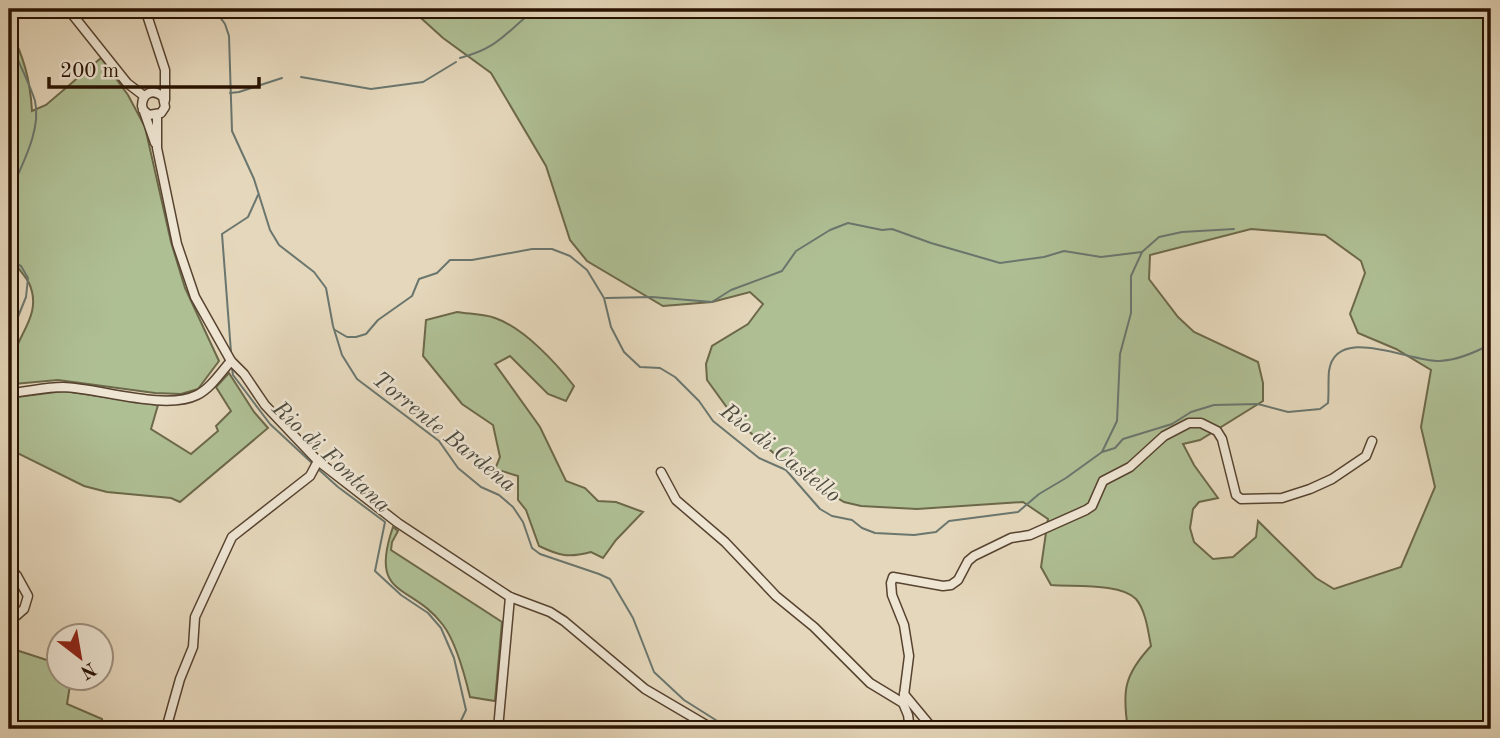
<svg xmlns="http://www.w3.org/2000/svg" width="1500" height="738" viewBox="0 0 1500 738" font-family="'Old Standard TT',serif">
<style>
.green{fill:#afbf94;stroke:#6c684a;stroke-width:2;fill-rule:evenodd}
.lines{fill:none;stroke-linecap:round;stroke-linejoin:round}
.stream{stroke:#6a766e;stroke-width:2}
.minor-casing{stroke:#574330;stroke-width:11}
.minor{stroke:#eee5d3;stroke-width:8}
.labels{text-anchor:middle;stroke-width:5;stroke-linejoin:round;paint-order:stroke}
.water-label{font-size:23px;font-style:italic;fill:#4e4c40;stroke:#eee5d3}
</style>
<rect width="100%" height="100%" fill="#e5d7bb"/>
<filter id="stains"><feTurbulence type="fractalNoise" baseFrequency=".00286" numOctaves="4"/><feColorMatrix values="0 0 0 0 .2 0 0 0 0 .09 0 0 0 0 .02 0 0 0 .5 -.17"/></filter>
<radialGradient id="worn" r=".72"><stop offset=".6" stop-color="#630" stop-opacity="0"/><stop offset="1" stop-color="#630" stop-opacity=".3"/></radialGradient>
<!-- green -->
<g class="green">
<path d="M411,9h1080v720h-363c-6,-38 -4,-54 23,-83 -3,-15 -5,-35 -15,-47 -15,-16 -62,-12 -85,-14l-10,-18 7,-48 -25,-17 -106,7 -56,-3 -17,-4 -49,-30 -59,-52 -29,-40 -1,-16 6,-18 36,-22 15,-20 -13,-12 -38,10 -49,4 -76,-45 -17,-21 -24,-74 -55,-93 -48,-35zM1251,229l74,6 36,26 4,12 -15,41 8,19 38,16 35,21 -10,57 14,60 -34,80 -67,22 -18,-11 -58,-57 -2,16 -23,20 -20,2 -19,-17 -4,-14 3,-19 6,-7 19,-4 -24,-33 -11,-21 17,-4 63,-39v-18l-5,-21 -64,-30 -16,-15 -29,-38 1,-24z"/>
<path d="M9,28c15,29 21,51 23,83l14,-6 55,-47 27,37 17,32 26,115 14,46 34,73 -21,28 -17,5 -26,-1 -97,-13 -44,4c-14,-40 33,-61 15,-101 -5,-9 -14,-18 -20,-26z"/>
<path d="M457,312c12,2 27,2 38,6 29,10 61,45 79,68l-8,15 -18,-7 -38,-38 -15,8 45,63 26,54 19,7 13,13 18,1 27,10 -27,28 -13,18 -12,-6c-23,6 -31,4 -52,-6l-13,-36 -8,-10v-24l-23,-7 5,-12 -7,-32 -31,-21 -39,-48 3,-36z"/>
<path d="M229,373l25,39 14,16 -88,74 -9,-4 -64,-6 -23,-6 -75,-37v-51l55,-7 94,14 -7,24 40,25 27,-23 -2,-5 15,-15 -15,-24z"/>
<path d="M393,527l5,4 -6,11 -1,8 111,72 -7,79 -25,-4c-5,-21 -14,-55 -27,-72 -31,-42 -75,-26 -50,-98z"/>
<path d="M13,649l46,15 1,14 11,1 -4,25 35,15 1,10h-94v-76z"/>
</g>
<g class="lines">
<!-- stream -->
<g class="stream">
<path d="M214,9l11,15 4,12 3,95 22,48 16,51 9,15 35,27 12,16 7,38 9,29 15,24 82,62 19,27 23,19 18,8 14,12 10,15 9,26 8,6 59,20 11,5 23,39 21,54 30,28 46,29"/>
<path d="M9,40c7,17 21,44 26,61 7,30 -15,67 -26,94"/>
<path d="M460,58c41,-11 45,-26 76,-49"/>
<path d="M301,77l70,12 52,-7 33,-20"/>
<path d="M230,93l9,-1 43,-14"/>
<path d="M9,260l12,6 7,12 -2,19 -17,42"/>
<path d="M606,298l46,-1 60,5 19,-12 51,-19 14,-20 34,-21 18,-7 34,7 10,-1 39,14 69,20 44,-6 20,-6 37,6 41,-5"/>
<path d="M335,330l12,7h9l10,-3 12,-14 34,-24 7,-17 18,-6 13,-13h22l60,-11h20l18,7 17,14 17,28 7,29 13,25 16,15 20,1 15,9 24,24 14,20 46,37 27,12 34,39 12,7 20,4 10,8 13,5 39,2 22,-3 13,-11 69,-9 21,-18 27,-16 36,-26 13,-4 8,-9 49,-15 19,-12 23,-7 44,-1 30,8 32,-3 8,-6c1,-10 0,-22 1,-32 7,-48 83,-8 111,-10 18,-1 36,-9 51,-17"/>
<path d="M231,352l-9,-118 26,-17 10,-22"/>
<path d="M232,368l1,7 37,49 43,40"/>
<path d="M1102,452l15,-31 3,-67 11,-41v-37l11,-24 17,-15 23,-5 52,-3"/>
<path d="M317,468l21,19 47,35 -10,49 26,24 27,18 13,15 13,30 12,52 -9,19"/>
</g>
<!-- minor casing -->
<g class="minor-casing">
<g id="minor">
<path d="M68,9l59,74 17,13"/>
<path d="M145,9l20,61v30"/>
<path d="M143,110l6,5 12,-2 4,-6 -2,-10c-10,-9 -21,-4 -21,9l13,37"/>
<path d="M157,115v33l20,96 18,53 36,64 13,13 21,31 53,56 80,62 112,74 40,15 14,9 81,68 68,40"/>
<path d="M9,393c18,-1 35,-6 54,-6 36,1 102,24 134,8 14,-7 24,-23 34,-34"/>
<path d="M661,472l15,28 49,42 51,54 38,31 56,56 33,20 5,12 2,14"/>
<path d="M9,567l8,9 11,20 -4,13 -15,13"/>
<path d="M904,694l29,35"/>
<path d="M903,703l6,-47 -5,-31 -12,-30 -1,-12 2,-6 50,9 8,-1 7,-5 10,-19 6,-5 37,-18 19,-3 56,-25 6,-4 11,-25 27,-14 34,-31 25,-13h12l16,8 5,8 14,56 5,4 41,-1 28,-9 22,-10 34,-23 6,-15"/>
<path d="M166,729l14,-50 13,-32 2,-30 37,-80 78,-61 8,-15"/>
<path d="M498,729l12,-132"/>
</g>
</g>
<!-- minor -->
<use href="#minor" class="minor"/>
</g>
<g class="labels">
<!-- water labels -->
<g class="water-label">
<text transform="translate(445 431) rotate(39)" y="8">Torrente Bardena</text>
<text transform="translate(781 452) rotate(38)" y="8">Rio di Castello</text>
<text transform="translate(332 456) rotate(43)" y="8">Rio di Fontana</text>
</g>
</g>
<!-- margin -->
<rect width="1500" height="738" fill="none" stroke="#e5d7bb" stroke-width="35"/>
<rect x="10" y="10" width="1479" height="717" fill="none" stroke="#281201" stroke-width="3.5"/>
<rect x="18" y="18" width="1465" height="703" fill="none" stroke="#281201" stroke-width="2"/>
<!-- north arrow -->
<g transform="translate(80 657) rotate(149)"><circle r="33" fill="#eee5d3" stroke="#9f917f" stroke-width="2"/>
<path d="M0-5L12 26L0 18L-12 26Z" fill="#8f2418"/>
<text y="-10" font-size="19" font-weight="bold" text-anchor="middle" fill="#281201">N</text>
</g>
<!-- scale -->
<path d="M49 77v10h210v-10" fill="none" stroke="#281201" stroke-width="3.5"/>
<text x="60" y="77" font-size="21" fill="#281201" stroke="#eee5d3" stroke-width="5" paint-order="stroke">200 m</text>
<rect width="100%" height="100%" filter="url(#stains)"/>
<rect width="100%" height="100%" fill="url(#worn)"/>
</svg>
